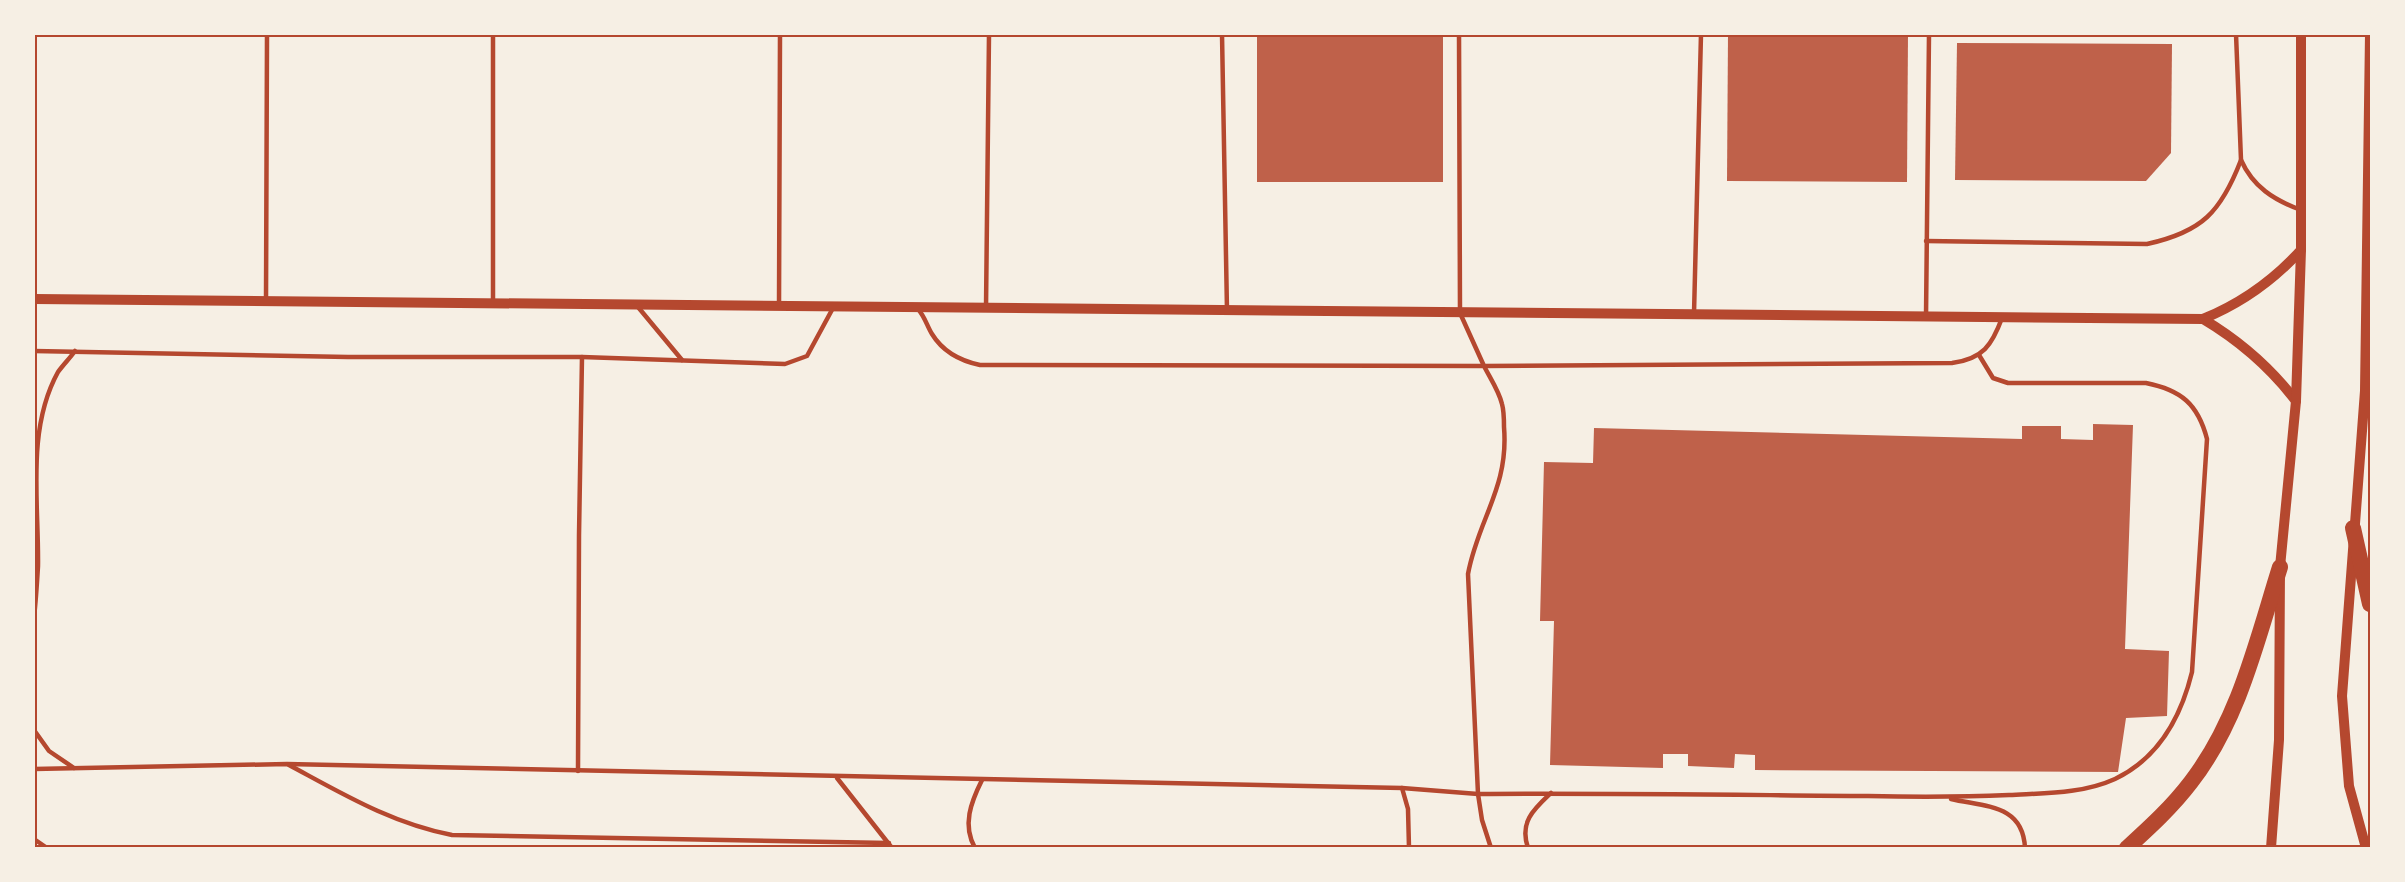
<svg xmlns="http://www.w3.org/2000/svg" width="2405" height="882" viewBox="0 0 2405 882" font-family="'Work Sans',sans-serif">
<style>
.building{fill:#bf614a}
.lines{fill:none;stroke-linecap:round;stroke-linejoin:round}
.service{stroke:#b5482f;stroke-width:4.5}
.tertiary{stroke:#b5482f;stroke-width:10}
.trunk{stroke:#b5482f;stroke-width:16}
.neatline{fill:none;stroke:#b5482f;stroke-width:2}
</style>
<rect width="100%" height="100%" fill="#f6efe4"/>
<!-- building -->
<g class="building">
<rect x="1257" y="34" width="186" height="148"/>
<path d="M1728,34h180l-1,148 -180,-1z"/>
<path d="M1957,43l215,1 -1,109 -25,28 -191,-1z"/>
<path d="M2093,424l40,1 -8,224 44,2 -2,65 -41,2 -8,54 -363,-2v-15l-20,-1 -1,14 -46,-2v-12h-25v14l-113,-3 4,-144h-14l4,-159 49,1 1,-35 428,11v-13h39v13l32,1z"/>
</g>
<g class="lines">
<!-- service -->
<g class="service">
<path d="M1222,34l5,277"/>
<path d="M1459,34l1,279 24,53 468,-3c31,-4 40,-18 50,-45"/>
<path d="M2236,34l5,126c12,27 33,40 60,50"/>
<path d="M1926,241l221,3c55,-12 74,-32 94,-84"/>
<path d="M266,302l1,-268"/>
<path d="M493,302v-268"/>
<path d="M779,306l1,-272"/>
<path d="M638,307l44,53"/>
<path d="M986,308l3,-274"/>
<path d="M918,309c7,8 9,17 14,25 11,18 29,27 48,31l504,1c6,12 15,25 18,38 2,7 2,16 2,23 5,61 -26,92 -36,147l10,220 4,26 9,28"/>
<path d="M1694,314l7,-280"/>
<path d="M1926,317l3,-283"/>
<path d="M34,351l314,6h234l203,7 22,-8 26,-48"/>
<path d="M34,617c2,-17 3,-34 4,-51 1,-63 -12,-136 20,-194 5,-7 12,-14 17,-21"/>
<path d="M34,730l15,21 25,17"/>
<path d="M289,765c54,29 102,58 163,70l437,8"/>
<path d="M34,769l253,-5 1115,24 76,6c130,-1 260,1 390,2 47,1 94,1 141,-1 36,-2 73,-1 106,-16 44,-21 66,-62 77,-107l15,-233c-9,-35 -26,-49 -61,-56h-138l-15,-5 -14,-23"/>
<path d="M578,771l1,-236 3,-178"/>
<path d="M837,778l55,70"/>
<path d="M1402,788l6,21 1,39"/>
<path d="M1951,799c34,8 72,5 74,49"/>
<path d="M34,839l13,9"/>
<path d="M975,848c-13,-23 -4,-46 7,-68"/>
<path d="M1528,848c-9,-26 6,-39 23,-55"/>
</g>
<!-- tertiary -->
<g class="tertiary">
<path d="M34,299l2169,20c39,-16 70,-38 98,-69"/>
<path d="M2203,319c37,22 67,48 93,82"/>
<path d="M2271,848l8,-108 1,-173 16,-166 5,-151v-216"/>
<path d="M2366,848l-17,-62 -7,-90 23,-305 5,-357"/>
</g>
<!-- trunk -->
<g class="trunk">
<path d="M2353,528l17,76"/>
<path d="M2127,848c23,-21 45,-41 64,-66 48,-62 66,-142 89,-215"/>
</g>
</g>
<!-- border -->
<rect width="2405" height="882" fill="none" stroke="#f6efe4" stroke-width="72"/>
<rect x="36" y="36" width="2333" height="810" class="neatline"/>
</svg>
